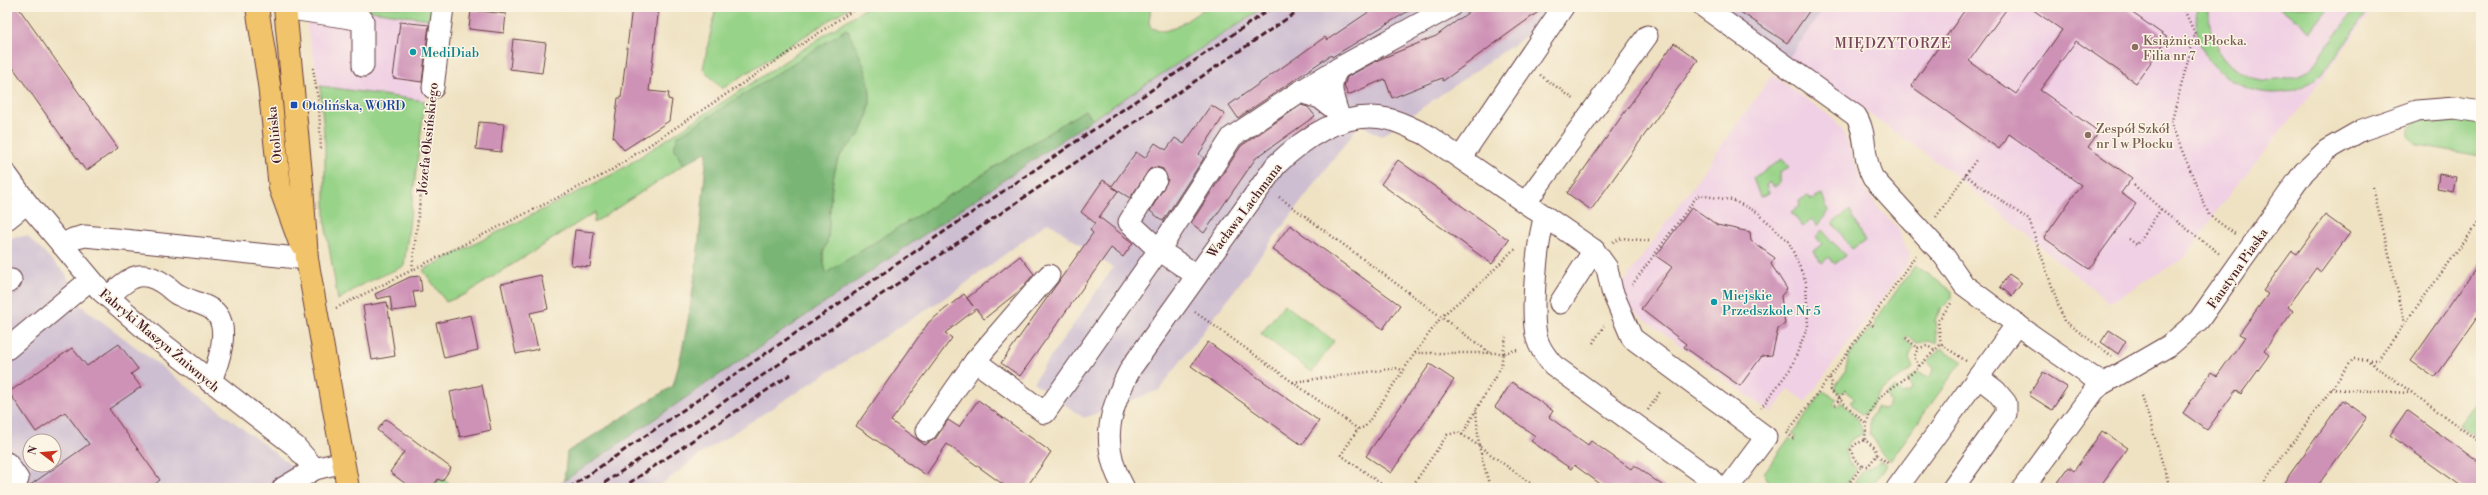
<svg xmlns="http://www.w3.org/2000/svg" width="2488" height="495" viewBox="0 0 2488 495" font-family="'Libre Bodoni',serif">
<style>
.built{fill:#f0d0e4}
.industrial{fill:#cebed1;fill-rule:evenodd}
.green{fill:#97d388;stroke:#70795a}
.forest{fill:#79b574;stroke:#626a50}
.building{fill:#ce92b6}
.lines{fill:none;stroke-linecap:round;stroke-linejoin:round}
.minor-casing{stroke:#633c42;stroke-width:23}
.major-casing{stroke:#633c42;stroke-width:24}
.path{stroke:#633c42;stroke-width:2.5;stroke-dasharray:1 3;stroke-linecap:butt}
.minor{stroke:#fff;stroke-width:21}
.major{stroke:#f1c36a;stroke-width:22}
.rail{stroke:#4a1f2b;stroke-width:3;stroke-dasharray:6 3;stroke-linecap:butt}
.education-dot{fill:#8d6e63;stroke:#fcf5e5;stroke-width:1.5}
.culture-dot{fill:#0f9aa8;stroke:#fcf5e5;stroke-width:1.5}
.transit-dot{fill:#1a4fb4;stroke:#fcf5e5;stroke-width:1.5}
.labels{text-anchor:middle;stroke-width:3;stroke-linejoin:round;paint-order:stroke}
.education-label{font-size:13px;fill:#785e54;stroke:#fcf5e5;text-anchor:start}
.culture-label{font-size:13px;fill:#0d838f;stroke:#fcf5e5;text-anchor:start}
.transit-label{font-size:13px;fill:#164399;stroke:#fcf5e5;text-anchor:start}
.street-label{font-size:13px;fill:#4a1f2b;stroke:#fcf5e5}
.neighbourhood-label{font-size:14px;letter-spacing:1px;fill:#78475c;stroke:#fcf5e5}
</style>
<rect width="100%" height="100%" fill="#fcf5e5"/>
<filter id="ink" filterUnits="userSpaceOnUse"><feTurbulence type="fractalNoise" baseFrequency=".025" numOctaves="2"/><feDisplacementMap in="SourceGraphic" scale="8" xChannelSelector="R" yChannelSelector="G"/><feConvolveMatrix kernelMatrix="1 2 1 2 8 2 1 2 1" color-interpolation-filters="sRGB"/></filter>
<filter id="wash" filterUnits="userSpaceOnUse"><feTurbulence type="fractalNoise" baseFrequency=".012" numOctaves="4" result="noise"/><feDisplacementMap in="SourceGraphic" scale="16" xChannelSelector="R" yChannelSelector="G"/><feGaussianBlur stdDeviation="0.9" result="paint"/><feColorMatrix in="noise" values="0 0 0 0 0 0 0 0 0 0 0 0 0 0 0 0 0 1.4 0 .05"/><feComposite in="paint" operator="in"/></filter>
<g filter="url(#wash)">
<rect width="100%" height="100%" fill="#efe2c2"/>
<!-- built -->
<g class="built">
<path d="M305,7h37l93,13 -10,81 -105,-15 -12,-53z"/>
<path d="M1825,7h550l-69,94 -82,100 -38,56 -77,46 -162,-134 -158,-111z"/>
<path d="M1772,75l61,43 10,13 22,59 14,19 20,20 4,15 8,10 -5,12 -101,136 -16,-13 -18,24 -157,-117z"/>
</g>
<!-- industrial -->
<g class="industrial">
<path d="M1255,7h313l-187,129 -21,-12 -201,266 -75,28 -51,-36 80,-114 -65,-46 -91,68 -252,161 -48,37h-105z"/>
<path d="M1717,7h108l-36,51z"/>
<path d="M27,236l39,38 13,30 213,162 19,22h-304v-250zM30,441h24v24h-24z"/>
</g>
<!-- green -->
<g class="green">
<path d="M342,7h94l-1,13z"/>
<path d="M716,7h134l-128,82 -19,-20z"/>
<path d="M867,7h284l-2,15 2,6 13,3 13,-4 30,-20h57l-171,112 -8,-9 -259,164c-1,-6 -3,-13 -3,-18 0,-6 4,-12 5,-18 2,-24 2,-56 10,-78 5,-12 18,-18 23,-28 20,-38 3,-69 -15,-103l-172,118 9,18 -89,58 1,-11 -129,82 -20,8 -23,-32 194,-98z"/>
<path d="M2198,7h11c-2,42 25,78 70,73 10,-2 23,-4 31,-11 5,-5 9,-12 13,-18 11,-14 22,-29 33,-44h14c-17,23 -40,66 -66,79 -50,25 -120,-21 -106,-79z"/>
<path d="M2279,7h50l-18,24z"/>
<path d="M320,86l105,15 -21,165 -43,19 -23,15 -13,-77v-78z"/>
<path d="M2448,118l33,4v34l-63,-11 -9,-8v-8l5,-7z"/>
<path d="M1782,159l8,8 -10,5v11l-6,4 -4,-5 -4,3 3,8 -9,4 -7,-19z"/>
<path d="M1822,194l6,17 -10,15 -7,-7 -8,8 -12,-15 9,-6 -1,-5 8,-5 4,4z"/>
<path d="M1850,210l15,31 -13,8 -19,-26z"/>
<path d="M1822,230l23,26 -10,8 -6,-7 -7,6 -9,-12 9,-7 -6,-7z"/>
<path d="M1915,265l37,26v7l-12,12 -5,10 2,24 -8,-3 -12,2 -10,-7 -2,4 8,6 -4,13 4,9 -31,22 -16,24 -5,1 -11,-13 5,-3 -11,-9 -4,4 -6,-6 11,-16 4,-17 22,-28 2,1 3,-4 -2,-2z"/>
<path d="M1284,304l50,37 -22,31 -51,-38z"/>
<path d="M1941,348l21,13 -72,100 -7,-6 -13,-22v-14l6,-12 8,3 3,-2 3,-6 -4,-8 9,-7 7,7 7,-2 2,-4 -4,-8 11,-8 8,5 5,-1 2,-8 -5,-6z"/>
<path d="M1823,391l14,8 -4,4 4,4 4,-5c10,9 20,17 22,32l-12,6 -6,11 4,12 8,5 -6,11 -10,9h-72l-5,-15 25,-35 4,3 3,-5 -3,-2z"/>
<path d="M2481,395v45l-21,-15z"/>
<path d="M1881,461l6,4 -17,23h-20l12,-16z"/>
<path d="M438,479l3,2 2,-2 13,9h-24z"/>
</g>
<!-- forest -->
<path class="forest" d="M847,29c17,34 34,65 14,103 -5,10 -18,16 -23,28 -8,21 -8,55 -10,78 -1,6 -5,12 -5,17 0,6 2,13 3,18l259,-163 8,9 -529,362 3,-29 106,-66c22,-77 27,-156 34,-235l-24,14 -9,-18 4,-11z"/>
<g id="blocks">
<!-- building -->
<g class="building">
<path d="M7,7h11l100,141 -32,23 -79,-112z"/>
<path d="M632,7h27l-10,84 20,2 -1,6 4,1 -3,21 -45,29 -11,-13 5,-39h3z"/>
<path d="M1376,7h39l-83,50 -1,-2 -93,63 -9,-13 96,-68 2,3z"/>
<path d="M1476,7h69l-102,74 -1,-3 -50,20 -7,-19 -37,16 -4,-9 3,-9 31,-17 58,-24z"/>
<path d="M1733,7h79l-25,36z"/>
<path d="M1967,7h41l-39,54 47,33 46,-64 -33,-23h95l44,31 -32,45 -60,-42 -36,49 59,42 -11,15 44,31 -11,15 15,11 -47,65 -45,-31 37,-53 -72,-51 -10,15 -88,-63z"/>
<path d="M471,10l35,4 -2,19 -35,-4z"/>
<path d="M400,22l29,3 -7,57 -29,-4z"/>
<path d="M513,39l33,4 -4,30 -32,-4z"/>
<path d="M1674,43l24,17 -107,150 -24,-17z"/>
<path d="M1211,105l14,9 -26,40 5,4 -41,63 -13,-10 18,-31 -5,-11 -7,-2 -6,2 -20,29 -18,-11 6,4 -19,26 34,26 -10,14 -12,-9 -91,128 -19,-13 92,-130 -3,-3 5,-7 -14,-11 22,-32 9,6 24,-34 9,6 10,-15 11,7 9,-12 9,6z"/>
<path d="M1301,105l7,2 7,9 -59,42 -52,75 -13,-10 50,-77z"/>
<path d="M479,122l25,2 -3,28 -25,-3z"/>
<path d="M1398,160l111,80 -17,24 -111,-80z"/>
<path d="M2439,174l17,3 -3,15 -16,-3z"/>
<path d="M1692,207l25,18 33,7 1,9 24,17 -4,6 16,25 -6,7 4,28 -7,5 -6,26 -10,1 -22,30 -56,-39 2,-3 -45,-35 31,-42 -16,-11z"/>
<path d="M2325,215l25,18 -29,39 -5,-4 -28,39 5,4 -29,40 5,4 -28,39 -5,-4 -29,40 -24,-17 28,-41 6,4 28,-39 -6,-3 29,-40 -5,-3 29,-40 5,3z"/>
<path d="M1290,225l110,80 -17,24 -111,-80z"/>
<path d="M575,230l19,2 -4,35 -19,-2z"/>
<path d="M1020,256l14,18 -15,17 -35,28 -8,-10 -31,24 7,5 -61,83 34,24 11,-7 12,-18 11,7 19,-27 73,52 -25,36h-18l-61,-44 -21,31 -70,-49 73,-104 35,-28 9,12 -6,-8z"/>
<path d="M2481,261v51l-46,66 -24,-17z"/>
<path d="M2009,274l13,9 -10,13 -12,-9z"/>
<path d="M541,275l7,34 -18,4 8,36 -22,5 -15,-70z"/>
<path d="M420,276l2,15 -9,1 3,16 -24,3 -2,-15 -13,3 -2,-5 35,-17z"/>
<path d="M387,302l8,54 -23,4 -9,-54z"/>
<path d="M471,315l7,35 -34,8 -8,-35z"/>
<path d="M2109,330l17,11 -8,13 -17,-12z"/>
<path d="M1208,342l111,79 -17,24 -111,-79z"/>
<path d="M119,344l19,25 -7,5 10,13 -32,22 51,71 -10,8h-124l63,-44 -24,-32 -29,20 -27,-40 63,-44 15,18z"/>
<path d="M1430,364l24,16 -63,93 -25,-17z"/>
<path d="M2043,372l24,15 -15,23 -23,-15z"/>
<path d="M1512,382l41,29 -4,6 39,28 3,-4 40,28 3,-4 32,23h-60l-32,-23 -3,4 -40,-28 4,-5 -40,-29z"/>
<path d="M482,385l9,45 -31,7 -10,-45z"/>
<path d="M2343,400l24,17 -51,71h-36z"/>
<path d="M2407,410l74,54v24h-17l-74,-53z"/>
<path d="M386,419l65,49 -9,13 -4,-2 -6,9h-21l-21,-16 14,-20 -27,-22z"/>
<path d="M2102,431l25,17 -28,40h-45l15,-21 5,4z"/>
</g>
</g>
</g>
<g filter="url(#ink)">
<use href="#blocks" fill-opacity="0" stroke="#633c42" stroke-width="1"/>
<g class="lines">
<!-- minor casing -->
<g class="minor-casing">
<g id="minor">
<path d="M1704,7l152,109c12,19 6,43 17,62l71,78 20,29 70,52 67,46"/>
<path d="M285,8l78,12v46"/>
<path d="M433,88l10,-81"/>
<path d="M1337,111l-17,-13 -21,-6 40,-24"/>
<path d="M1341,122c-6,-19 -16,-37 -2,-54l111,-61"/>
<path d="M1461,157l102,-150"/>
<path d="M7,175l20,28 73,87 58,50 137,106 20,23"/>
<path d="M1526,202l121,-166"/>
<path d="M1545,216c-8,25 -15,97 -8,123 3,10 9,18 16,26l159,115 8,8"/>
<path d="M7,219l20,-16"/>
<path d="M62,245l11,-6 12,-3 222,23"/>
<path d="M1594,250l13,18 5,23 20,47 134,99 -38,51"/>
<path d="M1196,275l-37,-25 73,-113 67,-45"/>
<path d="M7,283l4,-3"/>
<path d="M108,297c21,-19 32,-31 59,-11 4,3 7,7 12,9 10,6 28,9 36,17 16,16 3,53 -5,70"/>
<path d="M7,349l83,-69"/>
<path d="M975,361l74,-86"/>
<path d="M926,431l49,-70 70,52 114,-163 -30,-28 27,-43"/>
<path d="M7,463l11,16"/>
<path d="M283,488l32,-19 28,-7"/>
<path d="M1124,488c-25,-43 -15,-79 7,-120l145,-203c29,-28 69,-56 112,-46 13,3 25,10 37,15l169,116 -34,53"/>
<path d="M1897,488l120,-164"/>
<path d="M1953,488l53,-74v-11l-10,-12 -18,-14"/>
<path d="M2023,488l74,-101 73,-42 29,-25 105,-148 23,-22 35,-20 55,-19 38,-3 26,4"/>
</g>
</g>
<!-- major casing -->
<g class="major-casing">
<g id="major">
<path d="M257,7l12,77 11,104 20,55"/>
<path d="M285,7l17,178 5,74 41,229"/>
</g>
</g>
<!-- path -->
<g class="path">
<path d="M2183,7l12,27 -24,90 38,91 26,19"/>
<path d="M313,68l6,37 2,46"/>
<path d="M1540,75l35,25"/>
<path d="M1965,175l64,45 35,101 48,35"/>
<path d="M2134,185l27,24 60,46"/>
<path d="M2373,187l32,136"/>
<path d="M1279,197l211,156"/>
<path d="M1936,217l40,-57"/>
<path d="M2129,239l8,6 24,-36"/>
<path d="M1613,242l9,-4 27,3"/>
<path d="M412,269l19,-162"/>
<path d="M1632,285l66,-90 34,5 25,12 32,30 17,40 2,44 -17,42 -30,40"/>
<path d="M336,308l271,-135 251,-166"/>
<path d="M1195,312l163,117"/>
<path d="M1869,323l5,3"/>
<path d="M1906,338l12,10"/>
<path d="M1593,343l11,-17"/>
<path d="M1941,344l-3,-23 14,-19"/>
<path d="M1517,350l-14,3 -2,14 -25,43 3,36 58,42"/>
<path d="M1415,353l27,-37 43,-37 27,-28 5,-2"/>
<path d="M2366,359l115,84"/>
<path d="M1919,366l-5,-9 4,-9 9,-2 8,4"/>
<path d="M1830,378l2,5 -2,7 36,34"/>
<path d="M1293,382l105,-14 5,3"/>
<path d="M2331,389l80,4"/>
<path d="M2141,392l29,96"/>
<path d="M1835,405l10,-13"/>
<path d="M1648,410l12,-18"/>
<path d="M1787,433l7,6"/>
<path d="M1786,434l49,-64 81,-115"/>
<path d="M1462,435l14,-25"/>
<path d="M1877,455l12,9"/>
<path d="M1862,466l-8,-7 -3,-9 3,-5 11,-5"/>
<path d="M1387,488l-46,-33 17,-26 7,-2 50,-74h88l3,-16"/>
<path d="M1411,488l36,-53 11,-3 21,14 11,42"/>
<path d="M1846,488l16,-22h6l9,-11 -2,-7 -10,-8c3,-43 17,-43 47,-67 10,-9 20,-20 29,-29l25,17"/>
<path d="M2260,488l93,-129 25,1 103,-141"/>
</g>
<!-- minor -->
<use href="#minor" class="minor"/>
<!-- major -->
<use href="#major" class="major"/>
<!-- rail -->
<g class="rail">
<path d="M569,488l704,-481"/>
<path d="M597,488l707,-481"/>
<path d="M622,488l169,-114"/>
</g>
</g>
</g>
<!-- markers -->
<g class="education-dot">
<circle cx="2135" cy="47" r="4"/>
<circle cx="2088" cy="135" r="4"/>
</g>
<g class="culture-dot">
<circle cx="413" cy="52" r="4"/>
<circle cx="1714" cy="302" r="4"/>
</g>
<rect class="transit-dot" x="290" y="101" width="8" height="8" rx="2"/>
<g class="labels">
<!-- education labels -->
<g class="education-label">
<text x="2143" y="45">Książnica Płocka.<tspan x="2143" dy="15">Filia nr 7</tspan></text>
<text x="2096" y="133">Zespół Szkół<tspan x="2096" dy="15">nr 1 w Płocku</tspan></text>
</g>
<!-- culture labels -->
<g class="culture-label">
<text x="421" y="57">MediDiab</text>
<text x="1722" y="300">Miejskie<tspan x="1722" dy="15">Przedszkole Nr 5</tspan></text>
</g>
<!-- transit labels -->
<g class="transit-label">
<text x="302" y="110">Otolińska, WORD</text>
</g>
<!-- street labels -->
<g class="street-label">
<text transform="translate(274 135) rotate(-96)" y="5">Otolińska</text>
<text transform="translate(427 138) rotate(-84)" y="5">Józefa Oksińskiego</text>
<text transform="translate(1244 210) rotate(-53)" y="5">Wacława Lachmana</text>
<text transform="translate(2237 268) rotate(-55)" y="5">Faustyna Piaska</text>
<text transform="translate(160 340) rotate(40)" y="5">Fabryki Maszyn Żniwnych</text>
</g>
<!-- neighbourhood labels -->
<g class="neighbourhood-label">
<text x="1893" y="48">MIĘDZYTORZE</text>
</g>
</g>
<!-- margin -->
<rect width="2488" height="495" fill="none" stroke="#fcf5e5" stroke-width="24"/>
<!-- north arrow -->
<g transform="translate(42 453) rotate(286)"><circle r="19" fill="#fcf5e5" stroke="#b59f9b"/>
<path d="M0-3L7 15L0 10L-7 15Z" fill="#c8321e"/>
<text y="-6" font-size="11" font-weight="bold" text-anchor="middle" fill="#4a1f2b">N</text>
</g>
</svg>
